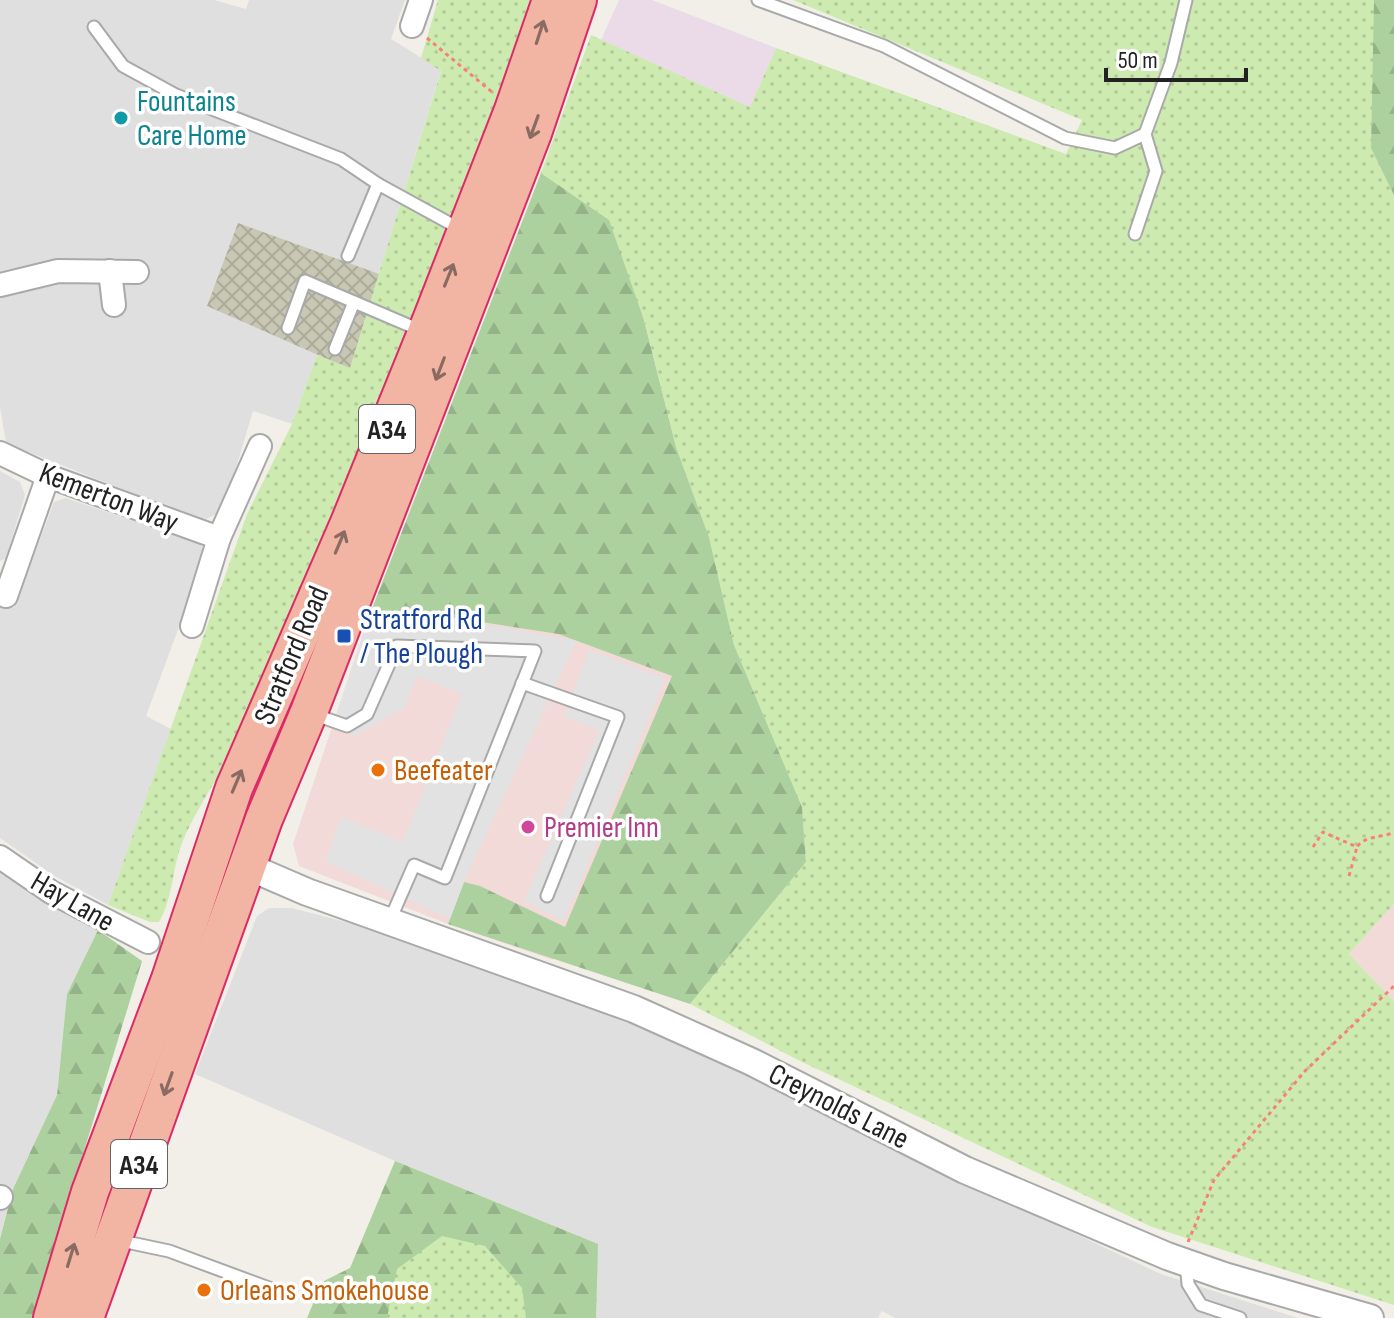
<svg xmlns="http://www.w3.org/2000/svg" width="1394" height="1318" viewBox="0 0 1394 1318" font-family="'Sofia Sans Condensed',sans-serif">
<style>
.residential{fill:#e0dfdf}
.commercial{fill:#f2dad9}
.industrial{fill:#ebdbe8}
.construction{fill:url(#construction-cross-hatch)}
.grass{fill:url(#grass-dots)}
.forest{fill:url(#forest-firs)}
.parking{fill:#e2e2e2}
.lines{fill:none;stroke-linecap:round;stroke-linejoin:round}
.service-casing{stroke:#a9a9a9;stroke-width:15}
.minor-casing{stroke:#a9a9a9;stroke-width:26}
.tertiary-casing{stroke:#a9a9a9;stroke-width:30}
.trunk-casing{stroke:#dc2a67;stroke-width:40}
.path{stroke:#fa8072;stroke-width:3;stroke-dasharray:4 4;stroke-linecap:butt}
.service{stroke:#fff;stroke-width:11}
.minor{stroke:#fff;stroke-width:22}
.tertiary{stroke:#fff;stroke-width:26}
.trunk{stroke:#f2b4a3;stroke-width:36}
.oneway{stroke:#8a6b62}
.culture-dot{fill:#0f9aa8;stroke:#fff;stroke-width:3}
.transit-dot{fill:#1a4fb4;stroke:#fff;stroke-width:3}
.food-dot{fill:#e8710a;stroke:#fff;stroke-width:3}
.hotel-dot{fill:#d1479c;stroke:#fff;stroke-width:3}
.labels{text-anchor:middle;stroke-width:7;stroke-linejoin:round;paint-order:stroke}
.shield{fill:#fff;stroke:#646464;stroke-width:2}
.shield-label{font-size:28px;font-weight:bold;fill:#222}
.culture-label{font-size:30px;fill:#0d838f;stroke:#fff;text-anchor:start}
.street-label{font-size:30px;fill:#222;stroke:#fff}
.transit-label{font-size:30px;fill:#164399;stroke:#fff;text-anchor:start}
.food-label{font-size:30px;fill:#c56008;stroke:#fff;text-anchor:start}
.hotel-label{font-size:30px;fill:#b23c85;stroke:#fff;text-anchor:start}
</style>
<defs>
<pattern id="construction-cross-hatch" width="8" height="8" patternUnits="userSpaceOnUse" patternTransform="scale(2)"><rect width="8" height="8" fill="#c7c7b4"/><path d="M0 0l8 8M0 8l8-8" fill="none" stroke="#abab9a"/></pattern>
<pattern id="grass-dots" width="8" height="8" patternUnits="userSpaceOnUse" patternTransform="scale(2)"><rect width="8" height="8" fill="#cdebb0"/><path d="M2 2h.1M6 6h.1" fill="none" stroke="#b0c997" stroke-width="1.8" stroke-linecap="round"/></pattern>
<pattern id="forest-firs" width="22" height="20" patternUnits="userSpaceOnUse" patternTransform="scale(2)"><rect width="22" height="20" fill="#add19e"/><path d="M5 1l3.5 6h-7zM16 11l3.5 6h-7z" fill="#95b388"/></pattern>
</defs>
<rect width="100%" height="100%" fill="#f2efe9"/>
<!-- residential -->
<g class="residential">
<path d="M0,0h214l32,9 3,-9h156l-14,39 50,31 -91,299 -33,-14 -25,69 -39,-13 -30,100 -21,10 -196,-78 -6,-36z"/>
<path d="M0,471l20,11 5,13 -19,63 -6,3z"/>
<path d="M66,498l134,46 6,10 -60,162 25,13 -63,176 -55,-30 -53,-37v-235l14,5 40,-106z"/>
<path d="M0,871l43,30 55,29 -31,64 -10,101 -44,94 -13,50z"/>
<path d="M269,908h23l69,18 130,42 201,74 311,158 158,74 137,44h-403l-13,-7 -4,7h-282l1,-74 -202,-83 -200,-87 62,-158z"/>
</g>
<!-- commercial -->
<g class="commercial">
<path d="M417,617h32l109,17 115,42 -120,284 -105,-36 -149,-58 -6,-22 75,-225z"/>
<path d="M1394,904v97l-45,-47z"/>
</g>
<!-- industrial -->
<path class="industrial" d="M619,0h33l124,48 -26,59 -149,-67z"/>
<!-- construction -->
<path class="construction" d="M238,223l141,51 -29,95 -143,-63z"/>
<!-- grass -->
<g class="grass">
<path d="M438,0h101l-47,135 -265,640 -9,1c-12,21 -27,44 -36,67 -10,26 -9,56 -23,79h-9l-42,-17 139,-391 45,-90 25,-69 33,13 91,-297 -20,-13z"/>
<path d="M793,0h601v904l-45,50 45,47v304l-242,-78 -352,-166 -110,-57 116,-142 -4,-55 -68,-162 -25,-108 -33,-90 -32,-128 -45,-106 -58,-40 50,-138 159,72 26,-59 290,106 16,-34z"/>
<path d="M395,1161l203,83 -2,74h-247z"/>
</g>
<!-- forest -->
<g class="forest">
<path d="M1374,0h20v195l-23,-47z"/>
<path d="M541,173l68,47 35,100 32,127 33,90 25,108 68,162 4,55 -116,142 -242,-80 16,-42 16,4 85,41 107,-251 -114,-42 -109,-17 -81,2z"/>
<path d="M98,930l44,31 -109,357h-33v-79l13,-50 44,-94 10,-101z"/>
<path d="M395,1161l203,83 -2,74h-70l-4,-30 -37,-42 -43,-10 -45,33 -10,49h-80l15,-36 28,-14z"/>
</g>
<!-- parking -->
<g class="parking">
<path d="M449,617l127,24 -112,241 -14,37 -124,-58 15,-44 62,25 59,-148 -45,-18 -12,31 -50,29 -22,-11 35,-106z"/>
<path d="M589,650l76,29 -101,242 -40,-20 75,-171 -35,-14z"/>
</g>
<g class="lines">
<!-- service casing -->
<g class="service-casing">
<g id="service">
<path d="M758,0l126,46 181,92 50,10 30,-14 26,-71 15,-63"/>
<path d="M94,27l29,39 53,29 165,64 37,25 84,46"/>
<path d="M1135,234l21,-63 -11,-37"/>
<path d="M348,256l30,-72"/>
<path d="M288,328l17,-47 117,50"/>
<path d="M335,349l19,-47"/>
<path d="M522,683l96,34 -71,179"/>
<path d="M313,714l34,12 20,-12 30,-68 138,5 -90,227 -31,-13 -24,55"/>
<path d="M117,1240l52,11 108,40"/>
<path d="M1186,1263l2,21 13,21 39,13"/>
</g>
</g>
<!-- minor casing -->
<g class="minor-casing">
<g id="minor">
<path d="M412,26l9,-26"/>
<path d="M110,271l4,34"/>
<path d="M0,285l58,-14 79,1"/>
<path d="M0,453l48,23 171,62 -27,88"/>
<path d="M219,538l41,-92"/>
<path d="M6,596l42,-120"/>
<path d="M0,857l51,35 97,50"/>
<path d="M0,1198l1,-1"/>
</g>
</g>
<!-- tertiary casing -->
<g class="tertiary-casing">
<path id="tertiary" d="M249,867l58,25 327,117 118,53 213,108 202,86 57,20 146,42"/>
</g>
<!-- trunk casing -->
<g class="trunk-casing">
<g id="trunk">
<path d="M52,1318l38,-126 80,-213 64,-191 115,-265 77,-190 87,-223 38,-110"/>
<path d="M85,1318l179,-499 45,-107 224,-579 45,-133"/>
</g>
</g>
<!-- path -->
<g class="path">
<path d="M427,38l65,54"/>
<path d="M1313,847l10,-15 34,15c8,-12 26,-9 37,-15"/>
<path d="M1349,876l8,-29"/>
<path d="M1188,1242l26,-62 91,-109 89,-85"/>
</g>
<!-- service -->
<use href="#service" class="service"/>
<!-- minor -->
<use href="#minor" class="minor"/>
<!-- tertiary -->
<use href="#tertiary" class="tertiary"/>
<!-- trunk -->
<use href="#trunk" class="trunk"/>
</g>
<!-- one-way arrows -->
<defs><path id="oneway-shaft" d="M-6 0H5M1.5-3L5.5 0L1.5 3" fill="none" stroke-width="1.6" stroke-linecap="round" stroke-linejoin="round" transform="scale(2)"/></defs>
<g class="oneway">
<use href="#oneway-shaft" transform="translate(540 32) rotate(-72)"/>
<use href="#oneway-shaft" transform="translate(534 127) rotate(110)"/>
<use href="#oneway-shaft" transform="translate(449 275) rotate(-68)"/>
<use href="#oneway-shaft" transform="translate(440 369) rotate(111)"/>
<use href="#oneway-shaft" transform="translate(340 542) rotate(-67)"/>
<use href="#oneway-shaft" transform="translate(237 781) rotate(-67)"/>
<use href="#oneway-shaft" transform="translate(168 1084) rotate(110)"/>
<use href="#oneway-shaft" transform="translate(71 1255) rotate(-73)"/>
</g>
<!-- markers -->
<circle class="culture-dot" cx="121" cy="118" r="8"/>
<rect class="transit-dot" x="336" y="628" width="16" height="16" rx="4"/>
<g class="food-dot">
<circle cx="378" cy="770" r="8"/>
<circle cx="204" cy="1290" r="8"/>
</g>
<circle class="hotel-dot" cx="528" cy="827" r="8"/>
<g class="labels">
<!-- shield labels -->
<g class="shield">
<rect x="359" y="405" width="56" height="48" rx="6"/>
<rect x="111" y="1140" width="56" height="48" rx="6"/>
</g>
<g class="shield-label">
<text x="387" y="439">A34</text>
<text x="139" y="1174">A34</text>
</g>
<!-- culture labels -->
<g class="culture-label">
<text x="137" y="111">Fountains<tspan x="137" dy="34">Care Home</tspan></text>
</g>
<!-- street labels -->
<g class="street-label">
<text transform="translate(109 497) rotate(21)" y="10">Kemerton Way</text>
<text transform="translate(291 655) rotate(-67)" y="10">Stratford Road</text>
<text transform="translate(73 901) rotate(30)" y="10">Hay Lane</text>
<text transform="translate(839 1106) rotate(27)" y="10">Creynolds Lane</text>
</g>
<!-- transit labels -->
<g class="transit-label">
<text x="360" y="629">Stratford Rd<tspan x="360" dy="34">/ The Plough</tspan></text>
</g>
<!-- food labels -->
<g class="food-label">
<text x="394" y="780">Beefeater</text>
<text x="220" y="1300">Orleans Smokehouse</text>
</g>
<!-- hotel labels -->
<g class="hotel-label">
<text x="544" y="837">Premier Inn</text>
</g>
</g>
<!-- scale -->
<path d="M1106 68v12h140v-12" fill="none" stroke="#222222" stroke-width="4"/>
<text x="1118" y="68" font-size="24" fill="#222222" stroke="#ffffff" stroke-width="6" paint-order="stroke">50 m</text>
</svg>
